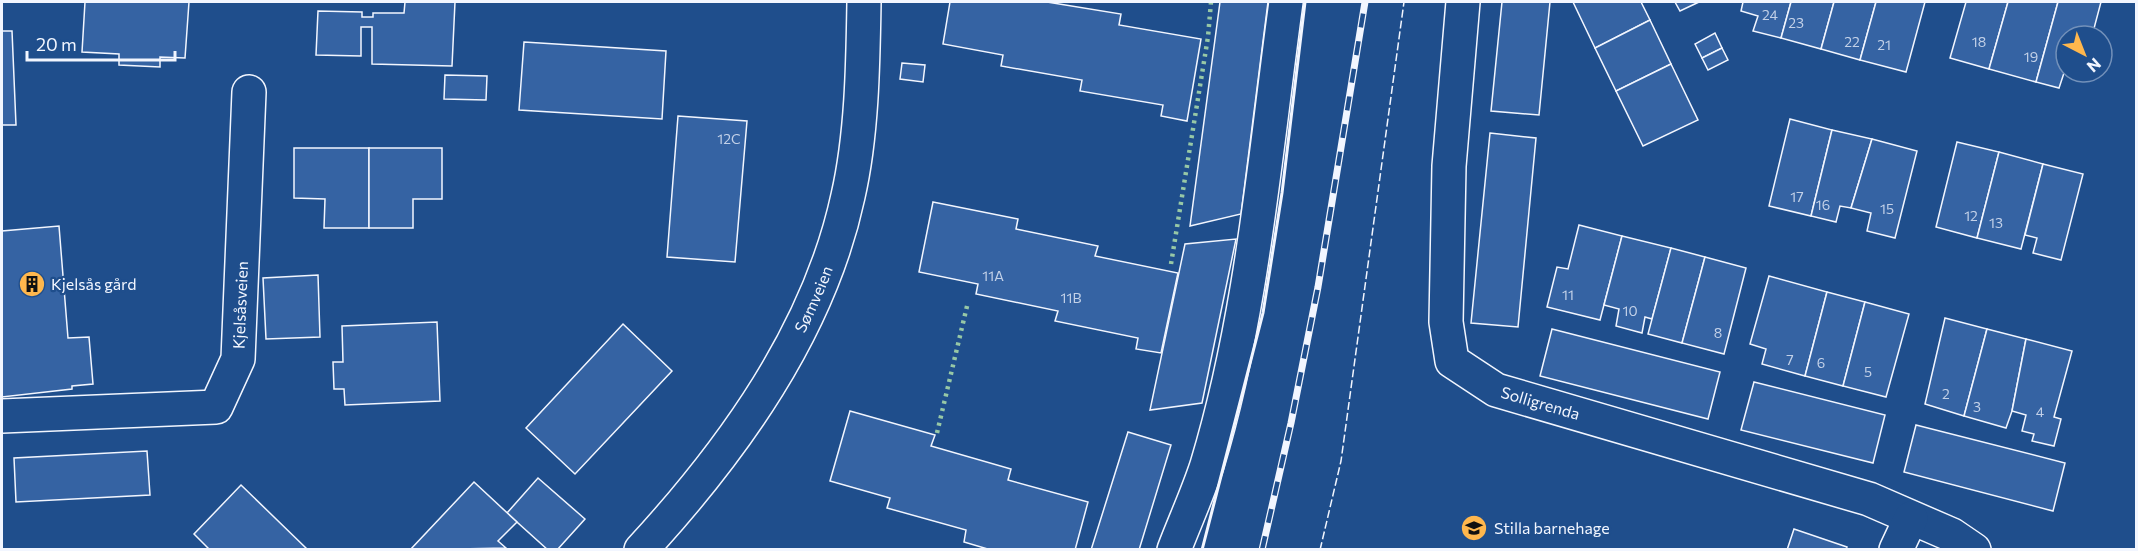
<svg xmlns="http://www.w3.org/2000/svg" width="2138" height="551" viewBox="0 0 2138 551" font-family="Commissioner,sans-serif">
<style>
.building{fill:#3563a3;stroke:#f2f6ff;stroke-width:1.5}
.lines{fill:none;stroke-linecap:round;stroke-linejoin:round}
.minor-casing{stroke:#f2f6ff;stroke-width:36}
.minor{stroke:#1f4e8c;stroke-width:33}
.rail-casing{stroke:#f2f6ff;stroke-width:7}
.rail{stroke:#1f4e8c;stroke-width:4.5;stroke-dasharray:14;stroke-linecap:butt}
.hedge{stroke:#97c8a6;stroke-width:4.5;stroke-dasharray:3 4.5;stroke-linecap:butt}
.fence{stroke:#f2f6ff;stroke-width:1.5;stroke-dasharray:8 3;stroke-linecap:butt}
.wall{stroke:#f2f6ff;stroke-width:3}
.labels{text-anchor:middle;stroke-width:4.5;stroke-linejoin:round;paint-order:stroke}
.number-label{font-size:14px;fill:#c3d1e8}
.poi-label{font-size:16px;fill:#f2f6ff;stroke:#1f4e8c;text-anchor:start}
.street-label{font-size:16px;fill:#f2f6ff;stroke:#1f4e8c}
</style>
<rect width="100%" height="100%" fill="#1f4e8c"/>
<!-- building -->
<g class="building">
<path d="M85,2h104l-4,56 -25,-1v10l-41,-2v-11l-37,-2z"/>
<path d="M405,2h50l-3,64 -80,-2v-37h-11v29l-45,-1 2,-44 44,1v5h11v-4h31z"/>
<path d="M950,2h97l74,12 -2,11 82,14 -14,82 -26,-5 2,-11 -83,-14 2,-11 -81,-14 2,-11 -60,-11z"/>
<path d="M1220,2h48l-27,212 -51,12z"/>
<path d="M1502,2h48l-11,113 -48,-4z"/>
<path d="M1573,2h68l9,18 -55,28z"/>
<path d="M1675,2h24l-19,9z"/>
<path d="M1743,2h48l-10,36 -28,-7 5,-15 -17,-5z"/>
<path d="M1791,2h43l-13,47 -40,-11z"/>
<path d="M1834,2h42l-16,58 -39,-11z"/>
<path d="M1876,2h49l-19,70 -46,-12z"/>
<path d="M1966,2h42l-19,67 -39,-11z"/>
<path d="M2008,2h50l-22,80 -47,-13z"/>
<path d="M2058,2h43l-9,34h-26v31l-7,21 -23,-6z"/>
<path d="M1650,20l21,44 -55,27 -21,-43z"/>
<path d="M2,31h10l4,94h-14z"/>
<path d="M1715,33l7,15 -20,10 -7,-14z"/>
<path d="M524,42l142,9 -4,68 -143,-9z"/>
<path d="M1722,48l6,12 -20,10 -6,-12z"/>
<path d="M902,63l23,2 -2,17 -23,-3z"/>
<path d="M1671,64l27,56 -55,26 -27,-55z"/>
<path d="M445,75l42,1 -1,24 -42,-1z"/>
<path d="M678,116l69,5 -12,141 -68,-5z"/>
<path d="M1790,119l42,11 -21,86 -42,-10z"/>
<path d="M1832,130l40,9 -21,69 -11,-2 -4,16 -25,-6z"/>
<path d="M1490,133l46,5 -18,189 -47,-4z"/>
<path d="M1872,139l45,12 -22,87 -28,-7 4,-18 -20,-5z"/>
<path d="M1957,142l42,10 -22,86 -41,-11z"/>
<path d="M294,148h75v80h-45l1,-29 -31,-1z"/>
<path d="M369,148h73v51h-29v29h-44z"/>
<path d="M1999,152l44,12 -22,85 -44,-11z"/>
<path d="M2043,164l40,10 -22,86 -28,-7 4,-15 -12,-3z"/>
<path d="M933,202l85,17 -2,10 82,17 -3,10 83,17 -17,80 -25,-4 2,-11 -83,-17 3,-10 -82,-17 2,-10 -59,-12z"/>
<path d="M1579,225l43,11 -22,84 -53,-13 10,-40 11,2z"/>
<path d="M59,226l9,112 21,-1 4,47 -21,2v3l-70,8v-166z"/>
<path d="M1622,236l49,12 -19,71 -7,-2 -3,16 -26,-7 3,-17 -15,-4z"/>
<path d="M1236,239l-34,164 -52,7 35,-166z"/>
<path d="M1671,248l34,9 -23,86 -34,-9z"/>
<path d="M1705,257l41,11 -22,86 -42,-11z"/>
<path d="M318,275l2,62 -54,2 -3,-61z"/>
<path d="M1769,276l58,16 -22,84 -43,-12 4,-15 -16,-5z"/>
<path d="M1827,292l38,10 -22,84 -38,-10z"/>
<path d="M1865,302l44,12 -23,83 -43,-11z"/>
<path d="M1945,318l42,11 -23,87 -39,-12z"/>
<path d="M437,322l3,79 -95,4 -1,-16h-10l-1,-27h10l-1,-36z"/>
<path d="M623,324l49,47 -97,103 -49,-46z"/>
<path d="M1552,329l168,43 -12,47 -168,-43z"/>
<path d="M1987,329l39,10 -14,72 -6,17 -42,-12z"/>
<path d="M2026,339l46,12 -18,66 7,2 -7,27 -22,-5 2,-7 -12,-3 4,-16 -14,-4z"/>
<path d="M1754,382l131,33 -12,48 -132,-33z"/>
<path d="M850,411l85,24 -4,11 80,23 -3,11 80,22 -13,48h-84l-27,-8 2,-12 -79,-22 3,-10 -60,-17z"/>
<path d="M1916,425l149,38 -12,48 -149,-39z"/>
<path d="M1128,432l43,13 -32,105h-48z"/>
<path d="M147,451l3,44 -134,7 -2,-44z"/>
<path d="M538,478l47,41 -28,31h-9l-41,-37z"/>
<path d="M474,482l43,40 -19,19 8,7 -96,2z"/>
<path d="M241,485l67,65h-98l-16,-16z"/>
<path d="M1794,529l53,18 -1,3h-59z"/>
</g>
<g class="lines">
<!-- minor casing -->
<g class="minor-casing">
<g id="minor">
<path id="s1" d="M1463,2l-14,164 -3,156 6,39 44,29 373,109 83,36 22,15"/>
<path id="s2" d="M2,416l214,-9 22,-48 11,-267"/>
<path id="s3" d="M641,550c92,-100 178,-219 207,-354 14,-61 15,-132 16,-194"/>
<path d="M1174,550c11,-29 24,-57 33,-85 45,-148 58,-311 79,-463"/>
<path d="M1896,550l15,-32"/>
</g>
</g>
<!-- minor -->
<use href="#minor" class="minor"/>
<!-- rail casing -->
<g class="rail-casing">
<path id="rail" d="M1262,550l29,-127 27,-136 47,-285"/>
</g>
<!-- rail -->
<use href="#rail" class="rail"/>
<!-- hedge -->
<g class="hedge">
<path d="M1171,264l37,-227 3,-35"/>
<path d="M937,433l31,-131"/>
</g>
<!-- fence -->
<path class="fence" d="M1320,550l21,-89 63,-459"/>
<!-- wall -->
<path class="wall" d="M1202,550l61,-237 19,-120 23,-191"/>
</g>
<!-- icons -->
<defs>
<g id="building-disc" transform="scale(1.35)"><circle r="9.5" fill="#ffb74d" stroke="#1f4e8c"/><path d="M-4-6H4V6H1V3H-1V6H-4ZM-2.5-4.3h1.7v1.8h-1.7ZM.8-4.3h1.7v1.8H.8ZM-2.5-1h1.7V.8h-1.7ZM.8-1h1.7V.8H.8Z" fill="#111"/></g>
<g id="school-disc" transform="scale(1.35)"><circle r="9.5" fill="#ffb74d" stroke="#1f4e8c"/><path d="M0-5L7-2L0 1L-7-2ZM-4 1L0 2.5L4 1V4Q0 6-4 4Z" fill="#111"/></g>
</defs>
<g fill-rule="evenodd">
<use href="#building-disc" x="32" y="284"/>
<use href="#school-disc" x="1474" y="528"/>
</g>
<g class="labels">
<!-- number labels -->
<g class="number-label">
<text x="1770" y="20">24</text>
<text x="1796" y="28">23</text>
<text x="1852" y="47">22</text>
<text x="1979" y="47">18</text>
<text x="1884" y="50">21</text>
<text x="2031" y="62">19</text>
<text x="729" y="144">12C</text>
<text x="1797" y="202">17</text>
<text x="1823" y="210">16</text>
<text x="1887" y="214">15</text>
<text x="1971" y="221">12</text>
<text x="1996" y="228">13</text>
<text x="993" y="281">11A</text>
<text x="1568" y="300">11</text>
<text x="1071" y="303">11B</text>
<text x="1630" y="316">10</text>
<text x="1718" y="338">8</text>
<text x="1790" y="365">7</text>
<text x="1821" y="368">6</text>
<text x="1868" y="377">5</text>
<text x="1946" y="399">2</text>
<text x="1977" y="412">3</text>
<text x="2040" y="417">4</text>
</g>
<!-- poi labels -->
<g class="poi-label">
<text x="51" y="290">Kjelsås gård</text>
<text x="1494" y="534">Stilla barnehage</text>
</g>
<!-- street labels -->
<g class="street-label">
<text dy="6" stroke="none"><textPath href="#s3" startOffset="306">Sømveien</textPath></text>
<text dy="6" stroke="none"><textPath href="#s2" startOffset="321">Kjelsåsveien</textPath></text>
<text dy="6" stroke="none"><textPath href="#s1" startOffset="459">Solligrenda</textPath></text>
</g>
</g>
<!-- border -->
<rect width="2138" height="551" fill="none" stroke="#f2f6ff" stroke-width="6"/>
<!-- north arrow -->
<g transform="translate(2084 54) rotate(138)"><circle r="28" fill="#1f4e8c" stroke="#7391ba" stroke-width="1.5"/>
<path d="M0-4.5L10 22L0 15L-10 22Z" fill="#ffb74d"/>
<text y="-9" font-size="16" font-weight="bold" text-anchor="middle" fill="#f2f6ff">N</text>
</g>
<!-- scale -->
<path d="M27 51v9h148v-9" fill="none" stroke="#f2f6ff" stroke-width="3"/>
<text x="36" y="51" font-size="18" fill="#f2f6ff" stroke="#1f4e8c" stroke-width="4.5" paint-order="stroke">20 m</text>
</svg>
